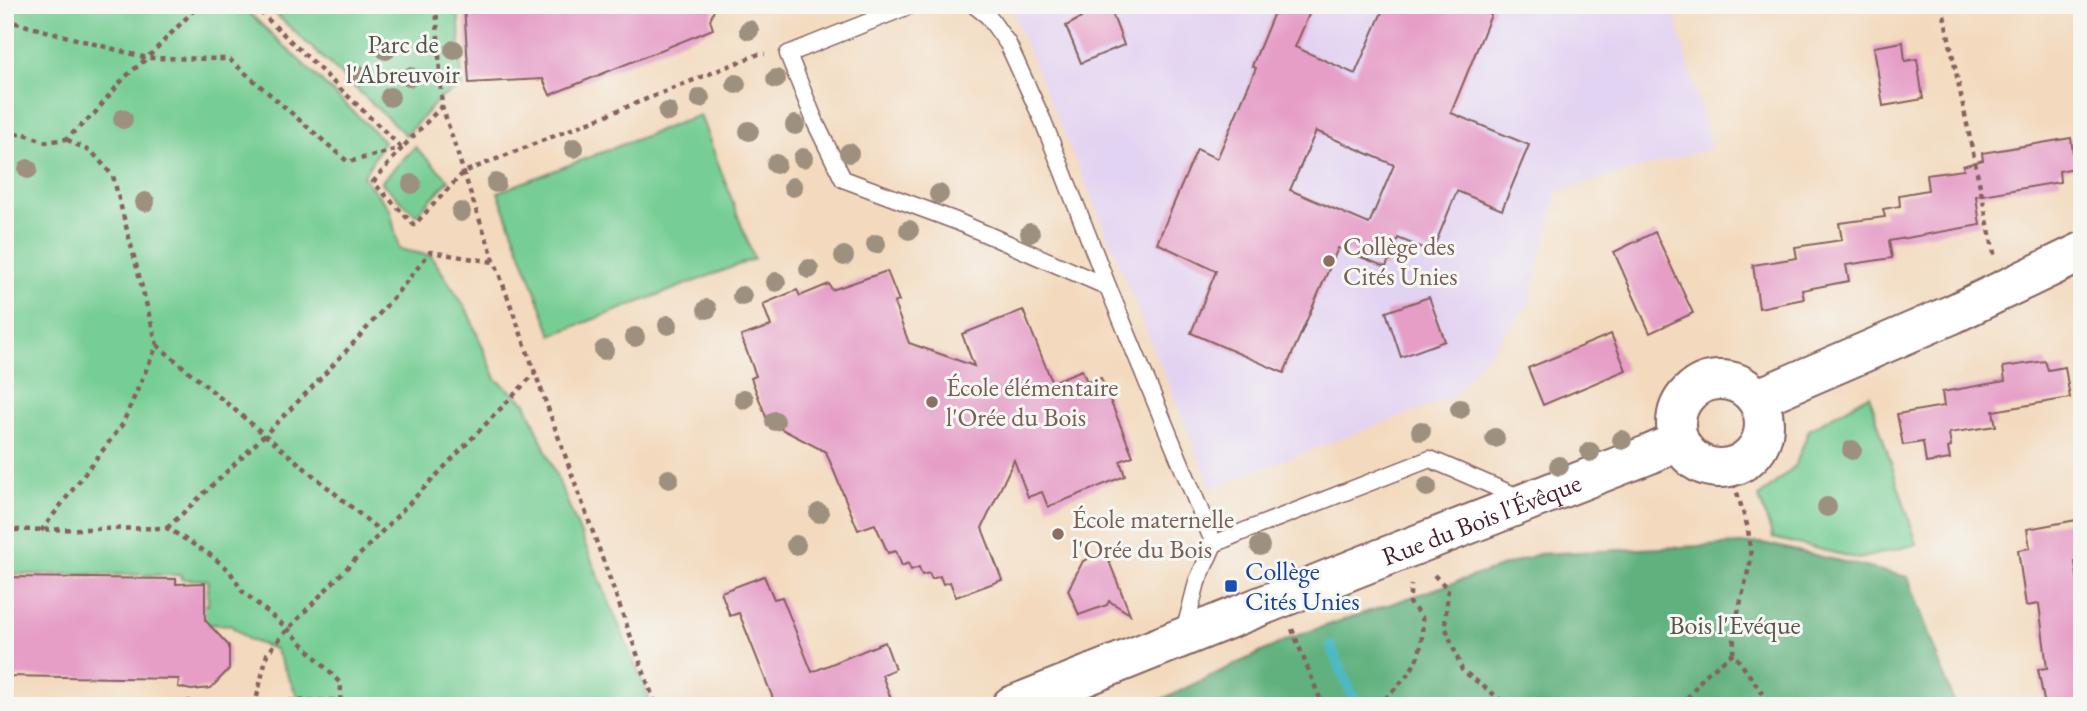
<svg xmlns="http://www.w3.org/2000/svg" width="2087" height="711" viewBox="0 0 2087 711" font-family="'EB Garamond',serif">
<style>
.built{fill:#e3d3f2}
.green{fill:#77ce94;stroke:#607660;stroke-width:2}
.forest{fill:#61b17e;stroke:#566854;stroke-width:2}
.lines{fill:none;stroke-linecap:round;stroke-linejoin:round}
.stream{stroke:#4cbac5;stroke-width:10}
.building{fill:#e69ec7;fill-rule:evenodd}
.lane-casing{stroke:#85605e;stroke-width:19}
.secondary-casing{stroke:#85605e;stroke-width:42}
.path{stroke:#85605e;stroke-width:4.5;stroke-dasharray:5 5;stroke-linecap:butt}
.lane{stroke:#fff;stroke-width:16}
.secondary{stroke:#fff;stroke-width:38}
.tree{fill:#9e907e}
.education-dot{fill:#8d6e63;stroke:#f6f6f2;stroke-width:2.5}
.transit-dot{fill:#1a4fb4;stroke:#f6f6f2;stroke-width:2.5}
.labels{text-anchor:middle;stroke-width:6;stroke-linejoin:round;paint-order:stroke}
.park-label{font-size:26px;fill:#58544a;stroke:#f6f6f2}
.education-label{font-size:26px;fill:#785e54;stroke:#f6f6f2;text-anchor:start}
.street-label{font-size:26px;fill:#4a1f2b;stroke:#f6f6f2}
.transit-label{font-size:26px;fill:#164399;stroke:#f6f6f2;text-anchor:start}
</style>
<rect width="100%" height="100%" fill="#f6f6f2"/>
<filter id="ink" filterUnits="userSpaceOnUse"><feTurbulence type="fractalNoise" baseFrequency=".0143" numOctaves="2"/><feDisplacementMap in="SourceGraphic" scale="14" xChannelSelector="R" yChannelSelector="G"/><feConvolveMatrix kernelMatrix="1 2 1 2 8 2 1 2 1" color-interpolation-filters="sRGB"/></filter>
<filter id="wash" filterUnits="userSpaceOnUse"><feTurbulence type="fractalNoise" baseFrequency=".00686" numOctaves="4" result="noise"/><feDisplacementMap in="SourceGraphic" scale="28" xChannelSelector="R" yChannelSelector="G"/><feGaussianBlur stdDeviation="1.57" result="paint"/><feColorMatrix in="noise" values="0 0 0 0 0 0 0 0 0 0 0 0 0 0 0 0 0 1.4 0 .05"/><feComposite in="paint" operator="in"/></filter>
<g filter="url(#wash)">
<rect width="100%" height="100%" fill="#f3dabe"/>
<!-- built -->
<path class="built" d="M1009,5h663l39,143 -153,44 -29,112 -77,93 -241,91 -110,-268z"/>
<!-- green -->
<g class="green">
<path d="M5,5h236l143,136 -21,36 27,32 9,40 32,7 36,54 29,69 30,24 123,295 -20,8h-329l1,-3 -26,-54 -26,-9 -19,-15 -29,-1v-19h7v-25l-27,-1v-4l-176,-1z"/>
<path d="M266,5h192l4,81 -23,13 -33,36z"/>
<path d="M700,115l54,144 -202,76 -54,-143z"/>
<path d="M415,147l34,33 -33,35 -35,-33z"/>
<path d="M1869,395l48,149 -58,15 -86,-21 -14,-41 36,-31 14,-36z"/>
</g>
<!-- forest -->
<path class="forest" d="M1763,543l145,34 47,129h-807l145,-69 246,-83z"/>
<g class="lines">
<!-- stream -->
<path class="stream" d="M1331,646l26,60"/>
</g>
<g id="blocks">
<!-- building -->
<g class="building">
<path d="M464,5h252l-6,15 3,9 -163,66 -7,-16 -74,4z"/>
<path d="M1076,5h33l15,40 -43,18 -15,-37 15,-8z"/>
<path d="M1277,5h36l-18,42 60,27 30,-69h110l-44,108 78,32 -27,65 -45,-19 -25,61 -34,-14 -12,29 -48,-19 -54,125 -93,-40 25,-62 -59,-28 40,-94 20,10 39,-91 -4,-2zM1316,131l78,34 -25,59 -79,-34z"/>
<path d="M1903,42l2,19 12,-2 6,40 -40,7 -9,-59z"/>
<path d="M2071,138l4,30 -16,3 1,11 -84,14 4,29 -91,16 3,17 -46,7 3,16 -47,9 2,9 -45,9 -6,-43 44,-7 -2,-11 47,-7 -3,-17 46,-6 -2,-8 17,-3 -1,-11 29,-5 -2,-15 38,-5 -1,-4 20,-6 -1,-7z"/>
<path d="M1655,232l38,81 -43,20 -36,-81z"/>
<path d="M887,271l12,30 -5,2 15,40 65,23 -12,-32 61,-24 29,72 30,-12 5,12 14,-4 32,78 -13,5 5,15 -77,31 -6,-15 -14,5 -14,-37 -32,68 20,52 -46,17 -6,-15 -7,2 -3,-8 -8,3 -3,-6 -7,2 -3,-8 -8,3 -3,-7 -6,3 -6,-15 -8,2 -13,-29 -17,6 -32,-78 -58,-30 -17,-44 5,-2 -15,-40 30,-10 -8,-22 34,-14 3,6 29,-12 3,6z"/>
<path d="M1429,297l16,44 -44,16 -15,-45z"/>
<path d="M1611,334l15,36 -83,35 -15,-37z"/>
<path d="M2045,361l3,9 17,-3 5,31 -77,13 3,15 -47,7 2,14 -3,1 2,11 -24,4 -3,-21 -20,3 -6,-31 47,-8 -2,-14 63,-11 -2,-14z"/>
<path d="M2082,519v42l-7,1 7,46v98h-37l-7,-37 9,-1 -8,-64 -13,2 -8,-56 12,-2 -3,-19z"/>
<path d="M1105,551l25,63 -21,-13 -2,4 -28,10 -11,-25 15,-29z"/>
<path d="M764,576l10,23 8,-2 30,75 73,-30 10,27 -13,6 9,24 -16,7h-99l-37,-93 -9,3 -9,-24z"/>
<path d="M5,577l171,2v5l29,-1v37l24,26v23l-18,19 -20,2 -13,-3 1,-8 -174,-3z"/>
</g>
</g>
</g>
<g filter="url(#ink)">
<use href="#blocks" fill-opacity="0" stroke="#85605e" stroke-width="2"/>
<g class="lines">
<!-- lane casing -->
<g class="lane-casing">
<g id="lane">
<path d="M911,5l-123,49 28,70 27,55 113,42 152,66"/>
<path d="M974,5l14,11 20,28 35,77 65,166 106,257"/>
<path d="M1184,633l13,-51 17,-38 28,-12 188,-73 93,40"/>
</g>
</g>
<!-- secondary casing -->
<g class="secondary-casing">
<g id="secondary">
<circle cx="1720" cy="424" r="44"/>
<path d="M1755,397l15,-4 183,-79 129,-62"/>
<path id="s1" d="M1011,706l348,-139 291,-113 29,-13"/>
</g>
</g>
<!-- path -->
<g class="path">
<path d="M253,5l149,143 40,-42"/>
<path d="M436,5l6,101 34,104 180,496"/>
<path d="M1942,5l53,253"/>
<path d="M5,20l142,38 52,-53"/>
<path d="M5,134h20l21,8 20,-3 28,-25 30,-36 23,-20 82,1 119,103 54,-14"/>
<path d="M402,148l-29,34 41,43 50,-53 295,-118h6"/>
<path d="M157,345l223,186"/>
<path d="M1734,483l14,45 3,31 -16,66 -2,28 39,53"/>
<path d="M167,528c93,-87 185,-175 263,-276l64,10"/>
<path d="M5,530l162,-2 42,26 20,16 13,21 46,38 53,55 -1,22"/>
<path d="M41,531l81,-106 35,-80 -44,-169 -20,-23 -27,-14"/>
<path d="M1434,575l14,14 -3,37 17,44 47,36"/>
<path d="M1292,629l31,77"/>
<path d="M209,702l131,-2"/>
<path d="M147,706l44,-5"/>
<path d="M259,706l-3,-5 11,-47 21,-25 247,-256"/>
<path d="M1378,706c30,-31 47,-42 44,-89l-13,-14 2,-18"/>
<path d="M1681,706l24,-31 28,-22"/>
</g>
<!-- lane -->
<use href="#lane" class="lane"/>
<!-- secondary -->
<use href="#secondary" class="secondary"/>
</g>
<!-- trees -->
<g class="tree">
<circle cx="749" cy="30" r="10"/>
<circle cx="386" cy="50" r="10"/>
<circle cx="454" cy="50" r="10"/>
<circle cx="359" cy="75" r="10"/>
<circle cx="410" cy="77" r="10"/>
<circle cx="776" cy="79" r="10"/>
<circle cx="736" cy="84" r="10"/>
<circle cx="390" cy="97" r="10"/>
<circle cx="700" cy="98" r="10"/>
<circle cx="668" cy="112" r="10"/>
<circle cx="123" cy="119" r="10"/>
<circle cx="795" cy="125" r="10"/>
<circle cx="749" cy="131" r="10"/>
<circle cx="574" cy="148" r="10"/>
<circle cx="849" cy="153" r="10"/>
<circle cx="803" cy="158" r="10"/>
<circle cx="776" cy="164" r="10"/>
<circle cx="28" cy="169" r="10"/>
<circle cx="496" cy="183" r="10"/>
<circle cx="412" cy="184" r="10"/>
<circle cx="793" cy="187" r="10"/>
<circle cx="939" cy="194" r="10"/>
<circle cx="145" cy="202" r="10"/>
<circle cx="461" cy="212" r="10"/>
<circle cx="909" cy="230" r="10"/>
<circle cx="1030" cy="233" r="10"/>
<circle cx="876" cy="244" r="10"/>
<circle cx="844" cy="256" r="10"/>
<circle cx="809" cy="269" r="10"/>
<circle cx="776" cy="282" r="10"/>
<circle cx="742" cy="296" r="10"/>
<circle cx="707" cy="309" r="10"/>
<circle cx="668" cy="325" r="10"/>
<circle cx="635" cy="337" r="10"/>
<circle cx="604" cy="350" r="10"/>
<circle cx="744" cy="399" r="10"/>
<circle cx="1460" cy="409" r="10"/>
<circle cx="775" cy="421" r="10"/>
<circle cx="1421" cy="431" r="10"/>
<circle cx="1495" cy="438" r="10"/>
<circle cx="1622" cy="440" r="10"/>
<circle cx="1852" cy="450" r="10"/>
<circle cx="1590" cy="452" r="10"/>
<circle cx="1559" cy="466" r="10"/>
<circle cx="669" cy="479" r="10"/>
<circle cx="1427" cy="487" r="10"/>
<circle cx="1827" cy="507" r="10"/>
<circle cx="819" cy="513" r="10"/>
<circle cx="796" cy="545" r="10"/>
<circle cx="1260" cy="546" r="10"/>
</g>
</g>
<!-- markers -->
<g class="education-dot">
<circle cx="1329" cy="261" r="7"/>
<circle cx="932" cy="402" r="7"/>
<circle cx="1058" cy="534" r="7"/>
</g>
<rect class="transit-dot" x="1224" y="579" width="14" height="14" rx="3.5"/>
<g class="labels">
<!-- park labels -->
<g class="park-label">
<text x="403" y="53">Parc de<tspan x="403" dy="30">l'Abreuvoir</tspan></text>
<text x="1735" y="634">Bois l'Evéque</text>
</g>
<!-- education labels -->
<g class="education-label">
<text x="1343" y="255">Collège des<tspan x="1343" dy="30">Cités Unies</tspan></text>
<text x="946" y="396">École élémentaire<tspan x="946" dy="30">l'Orée du Bois</tspan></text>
<text x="1072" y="528">École maternelle<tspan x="1072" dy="30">l'Orée du Bois</tspan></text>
</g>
<!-- street labels -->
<g class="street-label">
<text dy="9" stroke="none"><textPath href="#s1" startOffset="506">Rue du Bois l'Évêque</textPath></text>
</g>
<!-- transit labels -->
<g class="transit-label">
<text x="1245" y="580">Collège<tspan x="1245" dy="30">Cités Unies</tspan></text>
</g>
</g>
<!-- margin -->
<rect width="2087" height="711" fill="none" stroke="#f6f6f2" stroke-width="28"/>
</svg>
